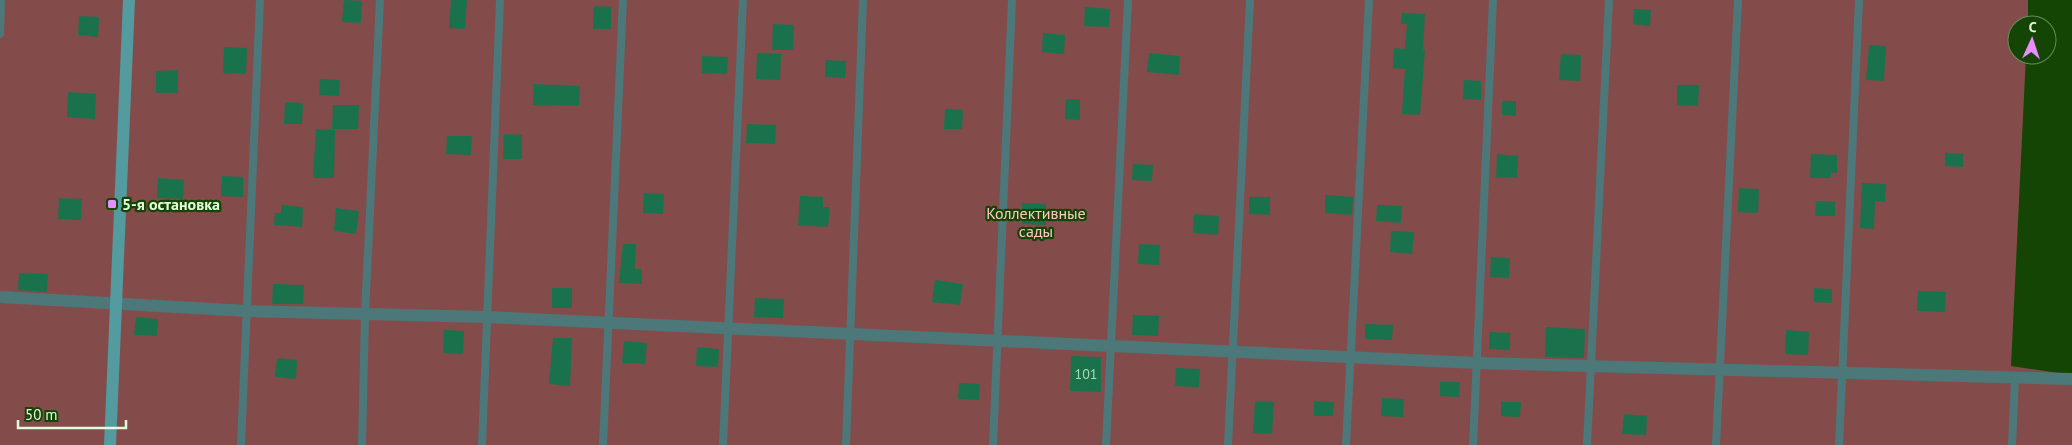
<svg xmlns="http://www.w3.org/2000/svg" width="2072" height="445" viewBox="0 0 2072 445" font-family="'PT Sans',sans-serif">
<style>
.green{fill:#844b4b}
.building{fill:#1a724c}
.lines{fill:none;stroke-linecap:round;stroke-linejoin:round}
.lane{stroke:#4d787a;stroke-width:8}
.street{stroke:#4d787a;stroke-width:12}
.secondary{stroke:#539b9e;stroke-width:12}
.poi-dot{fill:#e98efe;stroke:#144504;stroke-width:2}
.labels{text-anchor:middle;stroke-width:4.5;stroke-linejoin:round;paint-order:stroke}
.number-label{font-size:14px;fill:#aedab6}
.poi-label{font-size:16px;font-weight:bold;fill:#e0fcda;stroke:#144504;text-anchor:start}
.park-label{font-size:16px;fill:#ffc8c7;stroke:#144504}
</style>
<rect width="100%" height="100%" fill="#144504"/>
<!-- green -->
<path class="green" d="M0,0h2028v25h-11v30h9l-15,311 61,9v70h-2072z"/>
<!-- building -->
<g class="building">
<path d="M344,0l18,1 -1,22 -19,-1z"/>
<path d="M451,0h16l-2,29 -16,-1z"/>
<path d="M594,6l17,1v22h-18z"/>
<path d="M1085,7l25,2 -1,18 -25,-1z"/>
<path d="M1634,9l17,1 -1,16 -17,-2z"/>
<path d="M1402,13l23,1 -2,36h2l-5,65 -18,-1 3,-45 -12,-1 1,-20 11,1 2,-25h-6z"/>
<path d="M79,16l20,1 -1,20 -20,-2z"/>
<path d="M773,24l21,1 -1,25h-21z"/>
<path d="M1043,33l22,2 -1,19 -22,-2z"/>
<path d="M1869,45l17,1 -2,35 -18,-1z"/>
<path d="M224,47l23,1 -1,26 -23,-1z"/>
<path d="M757,53l24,1 -1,26 -24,-1z"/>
<path d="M1149,53l31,3 -1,19 -32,-3z"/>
<path d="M1561,54l20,1 -1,26 -21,-1z"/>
<path d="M702,56l26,1 -1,17 -25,-1z"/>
<path d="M826,60l20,1 -1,17 -20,-1z"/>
<path d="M178,70v23h-22v-22z"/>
<path d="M320,79l20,1 -1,16 -20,-1z"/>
<path d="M1464,80l17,1v19l-18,-1z"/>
<path d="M534,84l46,2 -1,20 -46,-1z"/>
<path d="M1677,85h22l-1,21 -21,-1z"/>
<path d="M68,92l28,2 -1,25 -28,-2z"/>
<path d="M1066,99h14v21l-15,-1z"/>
<path d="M1502,101h14v15l-14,-1z"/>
<path d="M285,102l18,1 -1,21h-18z"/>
<path d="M333,105h26l-1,24h-26z"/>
<path d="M945,109l18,1 -1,19h-18z"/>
<path d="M747,124l29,1 -1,19 -29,-1z"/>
<path d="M316,129l19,1 -1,48h-21z"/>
<path d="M504,134l18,1v24h-19z"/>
<path d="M447,136h25l-1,19 -25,-1z"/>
<path d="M1945,153l18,1v13l-18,-1z"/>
<path d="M1497,154l21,2 -1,22 -21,-1z"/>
<path d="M1811,154l26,1v18h-6v5h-21z"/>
<path d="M1133,164l20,1 -1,16 -20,-1z"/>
<path d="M222,176l21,1v20l-22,-1z"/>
<path d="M158,178l26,2 -1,19 -26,-1z"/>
<path d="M1862,183l24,1 -1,18 -10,-1 -1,28 -14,-1z"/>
<path d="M1739,188l20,1 -1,24 -20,-1z"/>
<path d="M644,193l20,1 -1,20 -20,-1z"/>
<path d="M1325,195l28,2 -1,18 -27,-2z"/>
<path d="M800,196l23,1v10h7l-2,20 -30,-2z"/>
<path d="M1249,197h21v18l-21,-1z"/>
<path d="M59,198l23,1 -1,21 -23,-1z"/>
<path d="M1816,201l19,1v14h-20z"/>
<path d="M1022,203l24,1v21l-24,-1z"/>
<path d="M281,205l22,2 -1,20 -28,-2 1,-12h6z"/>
<path d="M1377,205l25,1 -1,17 -25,-2z"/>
<path d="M336,208l23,3 -3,23 -22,-3z"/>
<path d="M1194,214l25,2 -1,19 -25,-2z"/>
<path d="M1391,231l23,1 -2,22 -22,-2z"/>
<path d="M623,244h13l-1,25h7v15l-23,-1z"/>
<path d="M1139,244l21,1 -1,20 -21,-1z"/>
<path d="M1491,257l19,1 -1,20 -19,-1z"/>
<path d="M19,273l29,1 -1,18 -29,-2z"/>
<path d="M935,280l28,4 -3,21 -28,-3z"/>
<path d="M273,284l31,1 -1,19h-31z"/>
<rect x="552" y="288" width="20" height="20"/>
<path d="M1814,288l18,1v14l-18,-1z"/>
<path d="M1918,291l28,1 -1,20 -28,-1z"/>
<path d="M755,298l29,1 -1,19 -29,-1z"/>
<path d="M1133,315l26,1 -1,20 -26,-1z"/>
<path d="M136,317l22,2 -1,17 -23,-1z"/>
<path d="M1365,324l28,1 -1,15 -27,-1z"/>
<path d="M1546,327l39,2 -1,29 -39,-1z"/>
<path d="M444,330l20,1 -1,23 -20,-1z"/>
<path d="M1786,330l23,2 -1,23 -23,-1z"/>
<path d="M1490,332l20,1v17l-21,-1z"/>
<path d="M553,338h19l-2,48 -21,-2z"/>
<path d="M624,341l23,2 -2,21 -23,-1z"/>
<path d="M697,347l22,2 -1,18 -22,-1z"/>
<path d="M1071,356l30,1v35l-31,-1z"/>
<path d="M277,358l20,2 -1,19 -21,-2z"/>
<path d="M1176,368l24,1 -1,18 -24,-1z"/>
<path d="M1440,382h20l-1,15 -19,-1z"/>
<path d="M959,383l21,1 -1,16 -21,-1z"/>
<path d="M1382,398l22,1 -1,18 -22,-1z"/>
<path d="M1255,401l19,1 -2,32 -19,-1z"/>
<path d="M1314,401l20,1 -1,14h-19z"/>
<path d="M1501,402h20l-1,15 -19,-1z"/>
<path d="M1624,414l23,2 -1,19 -24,-1z"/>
</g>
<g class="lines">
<!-- lane -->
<g class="lane">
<path d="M0,34l1,-34"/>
<path d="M241,445l19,-445"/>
<path d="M362,445l3,-130 15,-315"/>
<path d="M482,445l18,-445"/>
<path d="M603,445l20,-445"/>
<path d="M723,445l20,-445"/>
<path d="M846,445l17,-445"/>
<path d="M993,445l19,-445"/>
<path d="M1106,445l22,-445"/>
<path d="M1228,445l22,-445"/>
<path d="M1346,445l23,-445"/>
<path d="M1473,445l20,-445"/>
<path d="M1587,445l22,-445"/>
<path d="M1716,445l22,-445"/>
<path d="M1839,445l20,-445"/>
<path d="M2012,445l3,-67"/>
</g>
<!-- street -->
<path class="street" d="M0,297l247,14 239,6 991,46 595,16"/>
<!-- secondary -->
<path class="secondary" d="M110,445l19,-445"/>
</g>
<!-- markers -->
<rect class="poi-dot" x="107" y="199" width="10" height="10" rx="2.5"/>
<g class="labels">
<!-- number labels -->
<g class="number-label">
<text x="1086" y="379">101</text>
</g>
<!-- poi labels -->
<g class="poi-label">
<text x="122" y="210">5-я остановка</text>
</g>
<!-- park labels -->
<g class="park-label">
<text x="1036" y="219">Коллективные<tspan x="1036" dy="18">сады</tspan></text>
</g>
</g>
<!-- north arrow -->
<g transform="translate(2032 40) rotate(3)"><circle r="24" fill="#144504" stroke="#668e5a"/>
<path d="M0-4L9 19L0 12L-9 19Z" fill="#e98efe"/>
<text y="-8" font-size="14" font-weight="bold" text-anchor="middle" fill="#e0fcda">С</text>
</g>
<!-- scale -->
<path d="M18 420v8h108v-8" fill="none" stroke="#e0fcda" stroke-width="2.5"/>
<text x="25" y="420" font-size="15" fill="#e0fcda" stroke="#144504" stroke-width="4" paint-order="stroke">50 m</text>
</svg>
